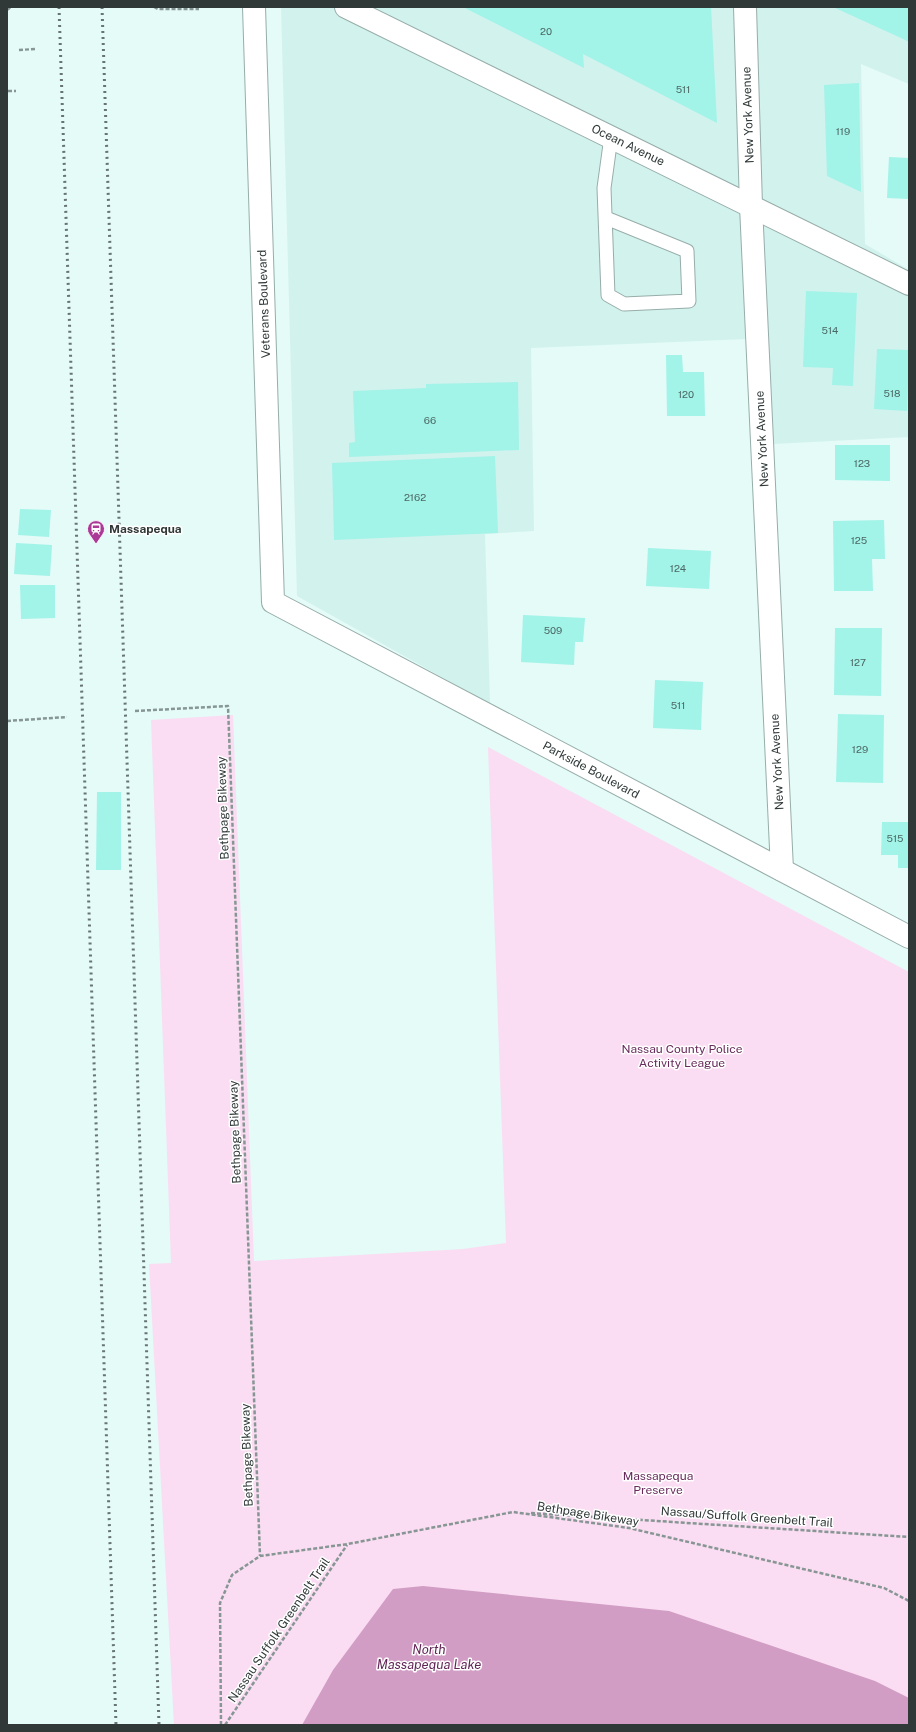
<svg xmlns="http://www.w3.org/2000/svg" width="916" height="1732" viewBox="0 0 916 1732" font-family="'Public Sans',sans-serif">
<style>
.built{fill:#d2f2ed}
.green{fill:#faddf2}
.water{fill:#d19dc4}
.building{fill:#a2f3e8}
.lines{fill:none;stroke-linecap:round;stroke-linejoin:round}
.service-casing{stroke:#97ada9;stroke-width:15}
.minor-casing{stroke:#97ada9;stroke-width:24}
.path{stroke:#879694;stroke-width:2.5;stroke-dasharray:4 2;stroke-linecap:butt}
.service{stroke:#fff;stroke-width:13}
.minor{stroke:#fff;stroke-width:22}
.rail{stroke:#677473;stroke-width:3;stroke-dasharray:2 4;stroke-linecap:butt}
.labels{text-anchor:middle;stroke-width:3;stroke-linejoin:round;paint-order:stroke}
.number-label{font-size:10px;fill:#4c6864}
.street-label{font-size:12px;fill:#303938;stroke:#fff}
.poi-label{font-size:12px;font-weight:bold;fill:#303938;stroke:#fff;text-anchor:start}
.park-label{font-size:12px;fill:#682a5b;stroke:#fff}
.water-label{font-size:13px;font-style:italic;fill:#622556;stroke:#fff}
</style>
<rect width="100%" height="100%" fill="#e4fbf8"/>
<!-- built -->
<path class="built" d="M281,7h628v77l-48,-20 4,180 44,26v167l-136,7 -6,-106 -236,10 3,183 -49,3 5,170 -193,-108z"/>
<!-- green -->
<path class="green" d="M233,715l21,546 209,-12 43,-6 -18,-496 421,225v753h-735l-25,-461 22,-1 -20,-543z"/>
<!-- water -->
<path class="water" d="M423,1586l246,25 206,70 34,17v27h-607l31,-55 60,-81z"/>
<!-- building -->
<g class="building">
<path d="M463,7h248l6,116 -134,-69 1,14z"/>
<path d="M833,7h76v35l-8,-4z"/>
<path d="M859,83l2,109 -34,-16 -3,-91z"/>
<path d="M889,157l20,1v41l-22,-1z"/>
<path d="M806,291l51,2 -4,93 -21,-1 1,-17 -30,-1z"/>
<path d="M877,349l32,1 -2,61 -33,-2z"/>
<path d="M666,355h16l1,17h21l1,44h-38z"/>
<path d="M518,382l1,68 -170,7v-14l6,-1 -2,-51 73,-3v-4z"/>
<path d="M835,445h55v36l-55,-1z"/>
<path d="M495,456l3,77 -164,7 -2,-77z"/>
<path d="M20,509l31,1 -2,27 -31,-2z"/>
<path d="M884,520l1,39h-13l1,32h-39l-1,-70z"/>
<path d="M16,543l36,2 -2,31 -36,-2z"/>
<path d="M648,548l63,3 -2,38 -63,-3z"/>
<path d="M20,585h35v33l-34,1z"/>
<path d="M523,615l62,3 -2,24h-8l-1,23 -53,-3z"/>
<path d="M835,628h47l-1,68 -47,-1z"/>
<path d="M655,680l48,2 -2,48 -48,-2z"/>
<path d="M838,714l46,1 -1,68 -47,-1z"/>
<path d="M97,792h24v78h-25z"/>
<path d="M882,822h27v46h-11v-13h-17z"/>
</g>
<g class="lines">
<!-- service casing -->
<g class="service-casing">
<path id="service" d="M606,218l81,33 2,50 -65,3 -16,-9 -4,-107 7,-51"/>
</g>
<!-- minor casing -->
<g class="minor-casing">
<g id="minor">
<path d="M254,7l19,595 636,335"/>
<path d="M346,7l563,277"/>
<path d="M745,7l6,199 31,664"/>
</g>
</g>
<!-- path -->
<g class="path">
<path d="M154,7l4,2h41"/>
<path d="M7,10l4,-3"/>
<path d="M19,50l16,-1"/>
<path d="M8,91h8"/>
<path d="M135,711l93,-5 32,850"/>
<path d="M7,721l60,-4"/>
<path d="M531,1513l378,24"/>
<path d="M221,1725l-1,-122 12,-28 28,-19 88,-12 165,-32 116,16 255,60 25,13"/>
<path d="M225,1725l122,-180"/>
</g>
<!-- service -->
<use href="#service" class="service"/>
<!-- minor -->
<use href="#minor" class="minor"/>
<!-- rail -->
<g class="rail">
<path d="M59,7l57,1718"/>
<path d="M102,7l57,1718"/>
</g>
</g>
<!-- icons -->
<defs>
<g id="station-pin" transform="scale(0.9)"><path d="M0 17L-7.5 6A9.5 9.5 0 1 1 7.5 6Z" fill="#ab3a96" stroke="#fff"/><path d="M-3-6H3Q5-6 5-4V2Q5 4 3 4L4.5 6H3L1.5 4h-3L-3 6H-4.5L-3 4Q-5 4-5 2V-4Q-5-6-3-6ZM-3.5-4v3h7v-3ZM-3.5 1v1.5H-2V1ZM2 1v1.5H3.5V1Z" fill="#fff"/></g>
</defs>
<g fill-rule="evenodd">
<use href="#station-pin" x="96" y="529"/>
</g>
<g class="labels">
<!-- number labels -->
<g class="number-label">
<text x="546" y="35">20</text>
<text x="683" y="93">511</text>
<text x="843" y="135">119</text>
<text x="830" y="334">514</text>
<text x="892" y="397">518</text>
<text x="686" y="398">120</text>
<text x="430" y="424">66</text>
<text x="862" y="467">123</text>
<text x="415" y="501">2162</text>
<text x="859" y="544">125</text>
<text x="678" y="572">124</text>
<text x="553" y="634">509</text>
<text x="858" y="666">127</text>
<text x="678" y="709">511</text>
<text x="860" y="753">129</text>
<text x="895" y="842">515</text>
</g>
<!-- street labels -->
<g class="street-label">
<text transform="translate(748 115) rotate(-92)" y="4">New York Avenue</text>
<text transform="translate(628 145) rotate(26)" y="4">Ocean Avenue</text>
<text transform="translate(264 304) rotate(-92)" y="4">Veterans Boulevard</text>
<text transform="translate(762 439) rotate(-93)" y="4">New York Avenue</text>
<text transform="translate(777 762) rotate(-93)" y="4">New York Avenue</text>
<text transform="translate(591 770) rotate(28)" y="4">Parkside Boulevard</text>
<text transform="translate(223 808) rotate(-92)" y="4">Bethpage Bikeway</text>
<text transform="translate(235 1132) rotate(-92)" y="4">Bethpage Bikeway</text>
<text transform="translate(247 1455) rotate(-92)" y="4">Bethpage Bikeway</text>
<text transform="translate(588 1514) rotate(9)" y="4">Bethpage Bikeway</text>
<text transform="translate(747 1517) rotate(4)" y="4">Nassau/Suffolk Greenbelt Trail</text>
<text transform="translate(279 1630) rotate(-56)" y="4">Nassau Suffolk Greenbelt Trail</text>
</g>
<!-- poi labels -->
<g class="poi-label">
<text x="109" y="533">Massapequa</text>
</g>
<!-- park labels -->
<g class="park-label">
<text x="682" y="1053">Nassau County Police<tspan x="682" dy="14">Activity League</tspan></text>
<text x="658" y="1480">Massapequa<tspan x="658" dy="14">Preserve</tspan></text>
</g>
<!-- water labels -->
<g class="water-label">
<text x="429" y="1654">North<tspan x="429" dy="15">Massapequa Lake</tspan></text>
</g>
</g>
<!-- border -->
<rect width="916" height="1732" fill="none" stroke="#303938" stroke-width="16"/>
</svg>
